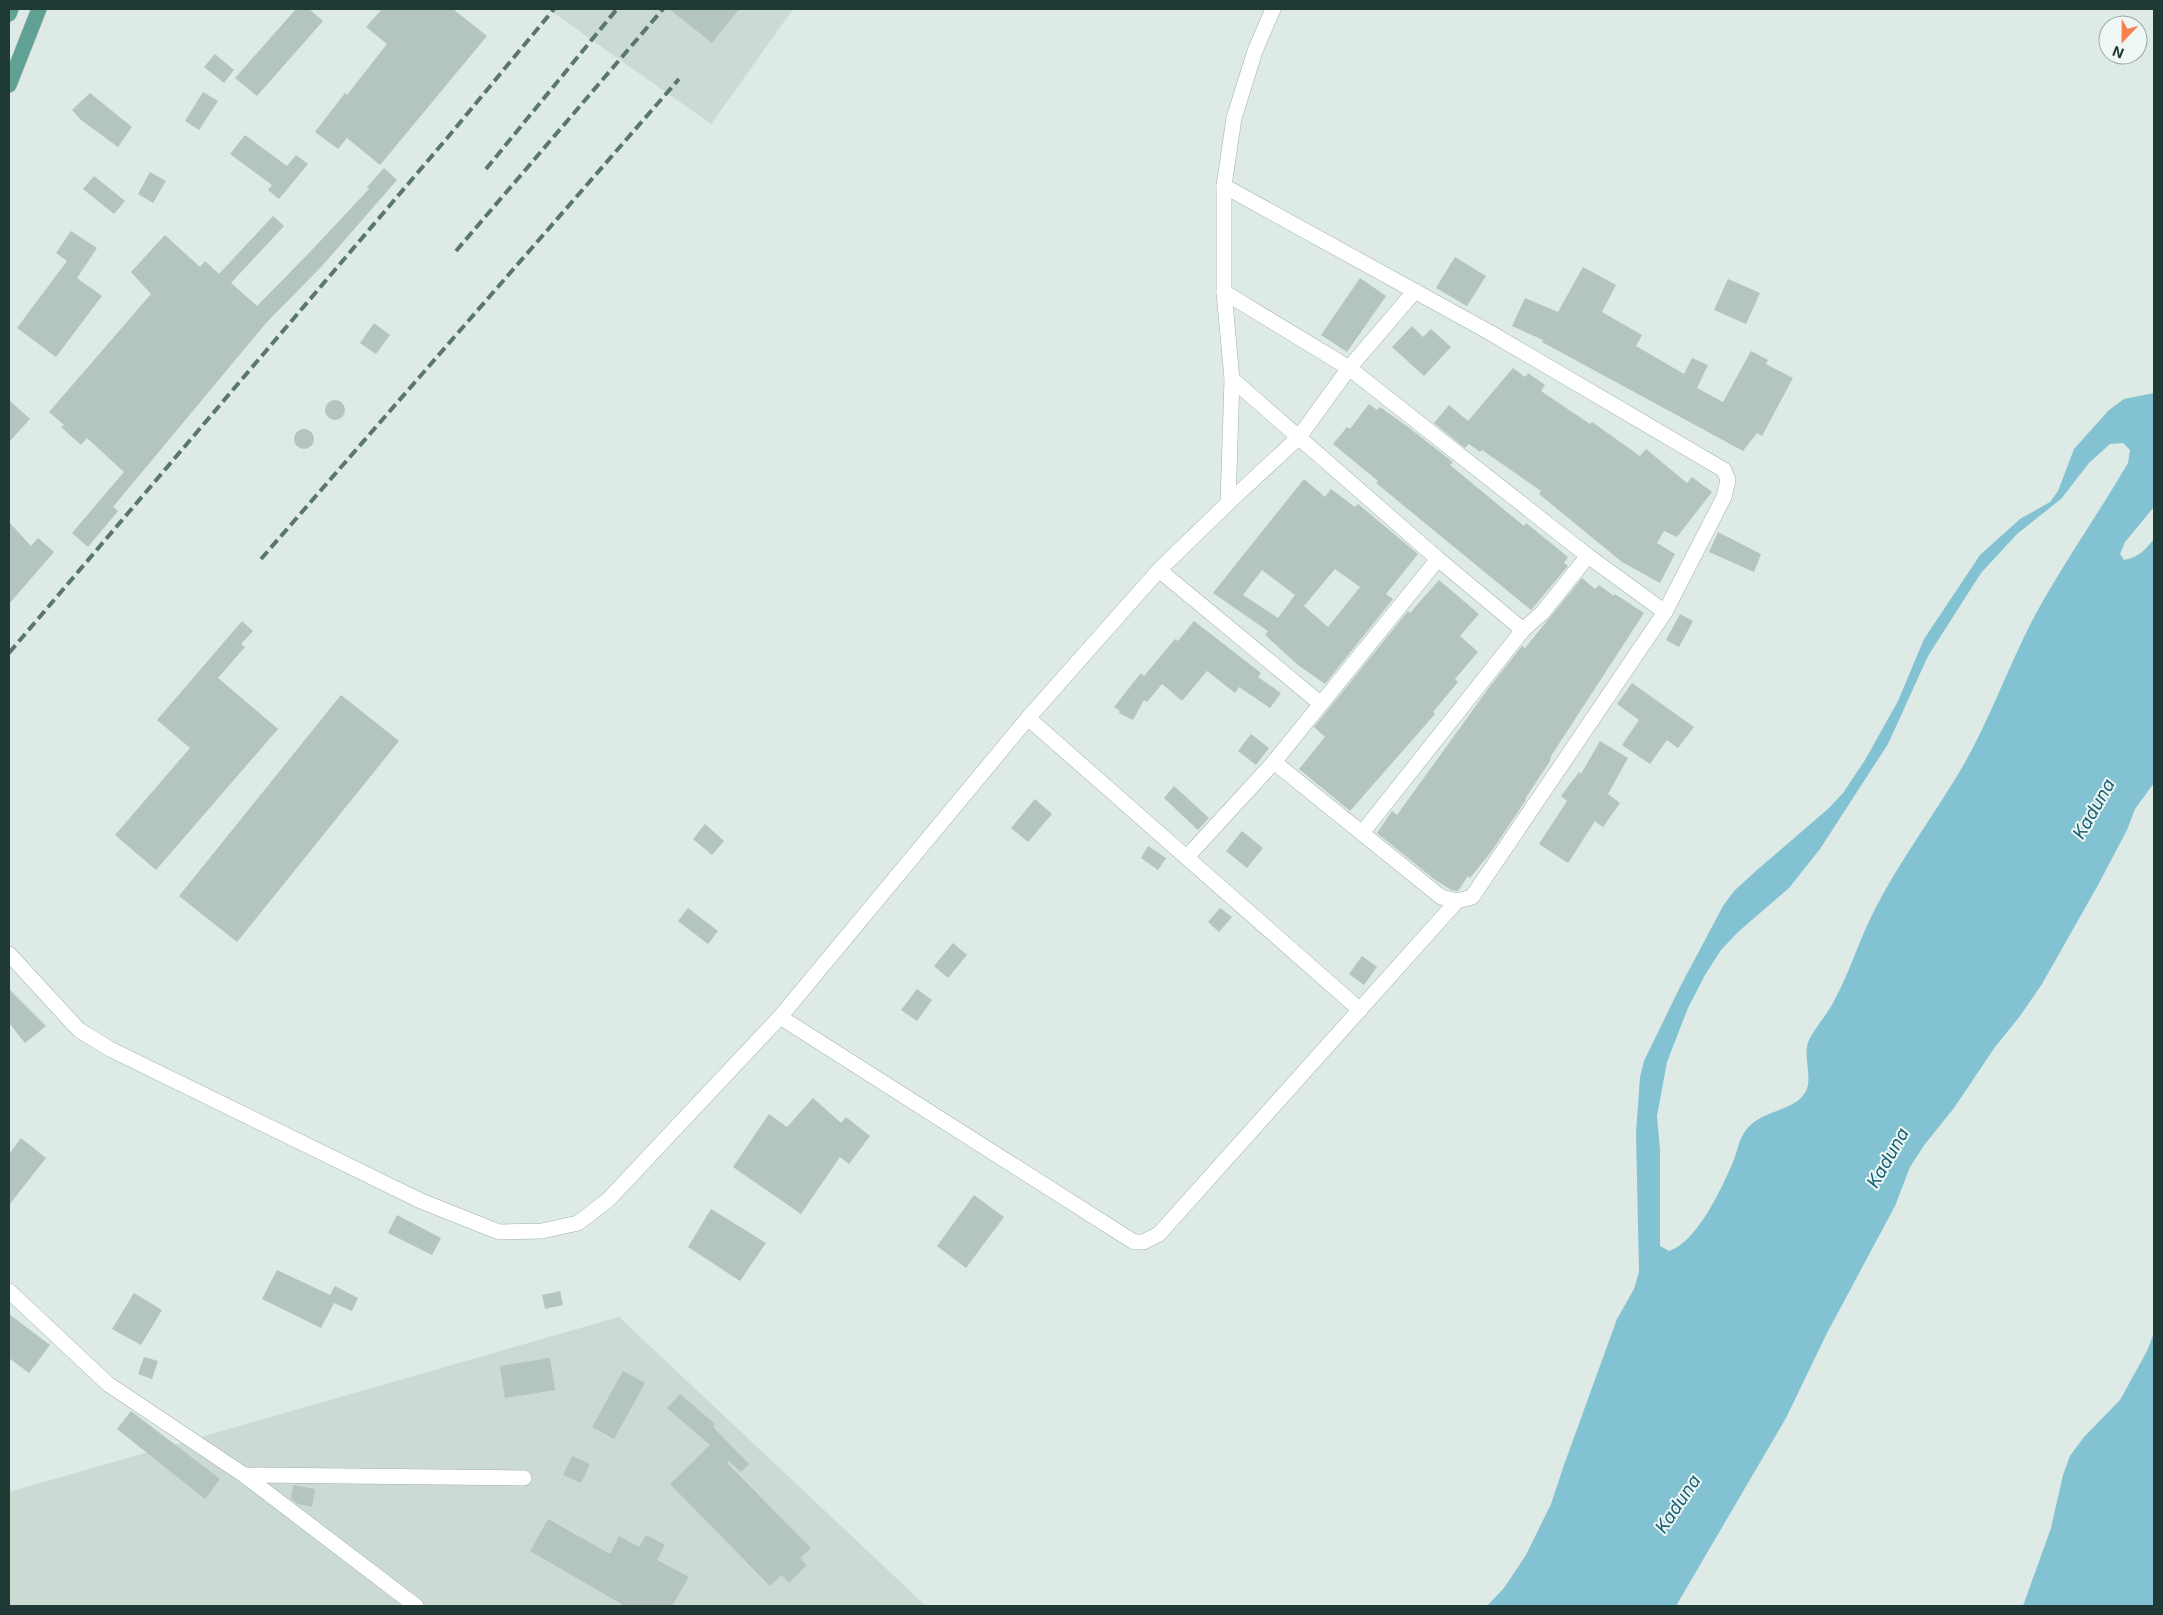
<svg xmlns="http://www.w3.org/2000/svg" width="2163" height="1615" viewBox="0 0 2163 1615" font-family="Inter,sans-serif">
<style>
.built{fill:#ccdad4}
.water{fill:#83c2d2;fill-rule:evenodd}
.building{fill:#b3c5be;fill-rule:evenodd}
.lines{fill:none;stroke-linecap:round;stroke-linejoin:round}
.minor-casing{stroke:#a1b2ac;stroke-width:16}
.major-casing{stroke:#bcc4c2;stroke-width:16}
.minor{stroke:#fff;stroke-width:15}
.major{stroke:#61a194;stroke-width:15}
.rail{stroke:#597670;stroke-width:4;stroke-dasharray:10 5;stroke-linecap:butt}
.labels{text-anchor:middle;stroke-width:4;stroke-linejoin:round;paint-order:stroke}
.water-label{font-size:18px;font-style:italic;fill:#186277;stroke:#eef7f3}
</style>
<rect width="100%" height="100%" fill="#deeae5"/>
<!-- built -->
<g class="built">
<path d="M548,9h245l-82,115z"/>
<path d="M619,1317l307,289h-917v-114z"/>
</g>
<!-- water -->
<g class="water">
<path d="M2154,393v114l-29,35 -5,12 4,6c15,-3 21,-10 30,-21v244l-19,26 -8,21 -29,55 -56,99 -22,32 -25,31 -41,61 -29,36 -15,23 -15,39 -69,129 -40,83 -110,188h-189l17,-18 22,-33 25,-51 13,-39 53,-146 17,-30 5,-17 -3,-139 4,-56 4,-16 36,-74 43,-81 11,-15 23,-21 72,-62 14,-15 22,-33 33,-59 26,-62 56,-84 40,-36 30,-17 8,-11 16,-42 35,-39 15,-11zM2123,443l7,7 -2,13c-31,53 -66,102 -95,156 -26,50 -44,103 -73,152 -28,47 -61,91 -86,140 -15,29 -24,61 -40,90 -7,14 -18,25 -25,39 -7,16 4,36 -3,51 -12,23 -49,17 -63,44 -5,8 -6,18 -10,27 -11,26 -36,80 -64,89l-9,-5v-96l-3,-34 10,-54 21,-54 17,-33 16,-25 17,-18 51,-44 31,-39 68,-105 40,-88 53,-83 36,-39 44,-35 28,-36 21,-19z"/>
<path d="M2154,1333v273h-131l28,-78 12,-53 7,-19 14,-19 36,-37 27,-49z"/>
</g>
<!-- building -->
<g class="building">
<path d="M296,9h13l14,12 -66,75 -22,-18z"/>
<path d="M382,9h71l34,27 -107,129 -33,-27 -9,11 -23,-17 30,-39 2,2 40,-51 -21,-17z"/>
<path d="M669,9h70l-27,34z"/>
<path d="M215,54l19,16 -10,13 -20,-16z"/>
<path d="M203,92l15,9 -19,29 -14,-9z"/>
<path d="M90,93l42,34 -14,20 -37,-27 -9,-10z"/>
<path d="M245,135l42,31 9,-11 12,9 -29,35 -11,-9 4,-5 -42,-31z"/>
<path d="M384,168l13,12 -75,86 -56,57 -153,184 5,4 -30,36 -16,-14 52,-61 -37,-34 -6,7 -20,-18 3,-2 -15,-13 102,-118 -20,-22 34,-37 35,32 5,-6 14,13 54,-58 11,10 -53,57 26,23 52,-53 60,-64 -2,-2z"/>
<path d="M150,172l16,9 -13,22 -15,-9z"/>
<path d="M94,176l31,25 -11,13 -31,-25z"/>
<path d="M71,231l26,17 -20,30 25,18 -46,61 -39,-29 50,-67 -11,-8z"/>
<path d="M1455,257l31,19 -19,30 -31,-18z"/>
<path d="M1583,267l33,18 -14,27 40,23 -6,11 48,28 8,-16 16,7 -11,23 26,14 28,-51 17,9 -2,4 27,14 -31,58 -5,-3 -14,18 -201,-109 1,-2 -31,-14 13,-28 33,14z"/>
<path d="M1360,278l26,18 -39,56 -26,-17z"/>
<path d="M1728,279l32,14 -14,31 -32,-14z"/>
<path d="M374,323l16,12 -14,19 -16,-11z"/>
<path d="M1412,326l11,11 8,-8 20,18 -27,29 -32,-29z"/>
<path d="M1513,368l12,9 3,-4 17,12 -4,6 49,33 2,-2 48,34 6,-7 41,34 5,-6 20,15 -35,45 -13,-6 -7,12 18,11 -15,29 -38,-21 -83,-68 2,-3 -59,-41 -2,2 -11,-8 -4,4 -31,-25 15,-18 19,16z"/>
<circle cx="335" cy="410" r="10"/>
<path d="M9,400l21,19 -21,23z"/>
<path d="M1369,404l8,6 3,-3 28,20 45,35 -3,3 74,61 2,-3 42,34 -4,6 4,3 -37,44 -155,-127 2,-2 -45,-37 14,-17 3,2z"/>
<circle cx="304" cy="439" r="10"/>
<path d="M1304,479l21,18 6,-8 24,18 3,-3 60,50 -32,40 7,5 -68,85 -27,-19 -33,-30 3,-4 -55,-38zM1335,569l25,18 -32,40 -24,-21zM1262,570l33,25 -17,23 -35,-23z"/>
<path d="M9,522l22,24 7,-8 16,14 -45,52z"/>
<path d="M1718,532l43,22 -7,18 -45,-20z"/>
<path d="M1582,578l13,11 4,-4 15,11 1,-2 29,19 -93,143 -1,5 -25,38 1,1 -35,52 -21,26 -2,-2 -10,15 -7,-1 -17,-11 -57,-46 15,-22 5,4 91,-126 34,-43 3,2z"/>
<path d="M1439,580l40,34 -19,22 18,16 -23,27 3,3 -25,30 2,2 -85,97 -51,-42 26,-32 -11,-10 94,-116 2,2z"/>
<path d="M1680,614l13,7 -14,26 -13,-7z"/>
<path d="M242,621l11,10 -12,13 4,3 -27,31 60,51 -122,141 -41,-35 75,-87 -33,-28z"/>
<path d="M1194,621l67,52 -3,4 23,16 -11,15 -31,-21 -4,6 -28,-22 -25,30 -20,-17 -15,18 -3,-2 -11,20 -14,-7 1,-2 -6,-4 27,-34 3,3 31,-37 3,2z"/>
<path d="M1632,683l62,44 -16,21 -11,-8 -17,24 -28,-19 17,-25 -22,-16z"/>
<path d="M341,695l58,46 -162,201 -58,-46z"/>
<path d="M1251,734l18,14 -13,17 -18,-14z"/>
<path d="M1600,741l28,17 -20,36 12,9 -17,24 -8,-6 -27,42 -29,-19 28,-43 -6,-5 18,-24 2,2z"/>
<path d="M1174,786l35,32 -11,12 -34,-32z"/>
<path d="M1035,799l17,15 -24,28 -17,-14z"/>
<path d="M705,824l19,17 -12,14 -19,-16z"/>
<path d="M1242,831l21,17 -16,20 -21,-17z"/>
<path d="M1148,846l18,12 -8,12 -17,-12z"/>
<path d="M688,908l30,23 -10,13 -30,-23z"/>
<path d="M1220,908l12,9 -13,15 -11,-10z"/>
<path d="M953,943l14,12 -19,23 -14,-12z"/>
<path d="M1362,956l15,11 -13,18 -15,-11z"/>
<path d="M9,989l37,37 -21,17 -16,-20z"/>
<path d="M917,989l15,11 -15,21 -16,-11z"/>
<path d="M813,1098l28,25 5,-6 24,19 -21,28 -9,-7 -39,57 -68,-47 36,-53 18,13z"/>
<path d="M21,1138l25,20 -37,47v-51z"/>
<path d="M974,1195l30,22 -38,51 -29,-22z"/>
<path d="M711,1209l55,34 -26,38 -52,-34z"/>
<path d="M397,1215l44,23 -9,17 -44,-22z"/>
<path d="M277,1270l53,25 5,-9 23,12 -6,13 -18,-8 -13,25 -59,-29z"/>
<path d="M560,1291l3,14 -18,4 -3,-14z"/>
<path d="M134,1293l28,17 -21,35 -29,-16z"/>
<path d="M9,1314l41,31 -21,28 -20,-15z"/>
<path d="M144,1357l14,4 -6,18 -14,-5z"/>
<path d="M550,1358l5,32 -50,8 -5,-32z"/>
<path d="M623,1371l22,12 -31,56 -22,-12z"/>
<path d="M680,1394l35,30 -2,3 36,37 -8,8 -12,-11 -2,2 84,85 -11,10 7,7 -18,18 -8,-8 -11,11 -100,-102 40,-39 -43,-37z"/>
<path d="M131,1411l89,68 -15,20 -88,-70z"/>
<path d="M572,1456l18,8 -9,19 -18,-8z"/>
<path d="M293,1485l22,4 -3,18 -14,-3 -7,-5z"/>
<path d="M548,1519l62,35 9,-18 20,11 7,-12 19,10 -8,15 32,17 -17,29h-47l-95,-55z"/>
</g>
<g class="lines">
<!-- minor casing -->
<g class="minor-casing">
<g id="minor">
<path d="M1224,186l265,146 235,138 4,10 -4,17 -59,115 -193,285 -15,4 -16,-4 -167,-135"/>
<path d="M1224,292l125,76 239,188 77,56"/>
<path d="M1232,379l206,180 85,71"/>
<path d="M1228,503l71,-66 50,-69 66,-77"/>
<path d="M1159,570l162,134"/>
<path d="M1028,718l332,292"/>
<path d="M1362,833l161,-203 19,-17 46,-57"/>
<path d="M1187,857l87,-95 164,-203"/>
<path d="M9,954l70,76 31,19 311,152 78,31 43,-1 36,-8 30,-23 172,-183 248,-299 131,-148 69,-67 4,-124 -8,-87v-106l10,-68 21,-67 18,-42"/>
<path d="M780,1017l354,225h9l16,-8 298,-333"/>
<path d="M9,1291l99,93 136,91 172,131"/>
<path d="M244,1475l280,3"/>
</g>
</g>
<!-- major casing -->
<g class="major-casing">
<g id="major">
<path d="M9,14l2,-5"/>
<path d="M9,85l30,-76"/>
</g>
</g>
<!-- minor -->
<use href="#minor" class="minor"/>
<!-- major -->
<use href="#major" class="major"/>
<!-- rail -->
<g class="rail">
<path d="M486,169l131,-160"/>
<path d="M456,251l207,-242"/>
<path d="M261,559l418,-480"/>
<path d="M9,653l439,-516 106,-128"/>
</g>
</g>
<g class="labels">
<!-- water labels -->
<g class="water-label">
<text transform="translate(2094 809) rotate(-60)" y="6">Kaduna</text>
<text transform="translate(1888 1158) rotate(-60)" y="6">Kaduna</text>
<text transform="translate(1678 1504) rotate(-56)" y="6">Kaduna</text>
</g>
</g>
<!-- border -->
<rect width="2163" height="1615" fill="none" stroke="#1f3a34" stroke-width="20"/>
<!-- north arrow -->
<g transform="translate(2123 40) rotate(202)"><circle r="24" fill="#eef7f3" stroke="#9baba7"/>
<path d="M0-4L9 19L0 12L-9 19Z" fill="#f68150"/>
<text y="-8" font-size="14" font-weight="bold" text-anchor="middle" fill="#1f3a34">N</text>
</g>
</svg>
